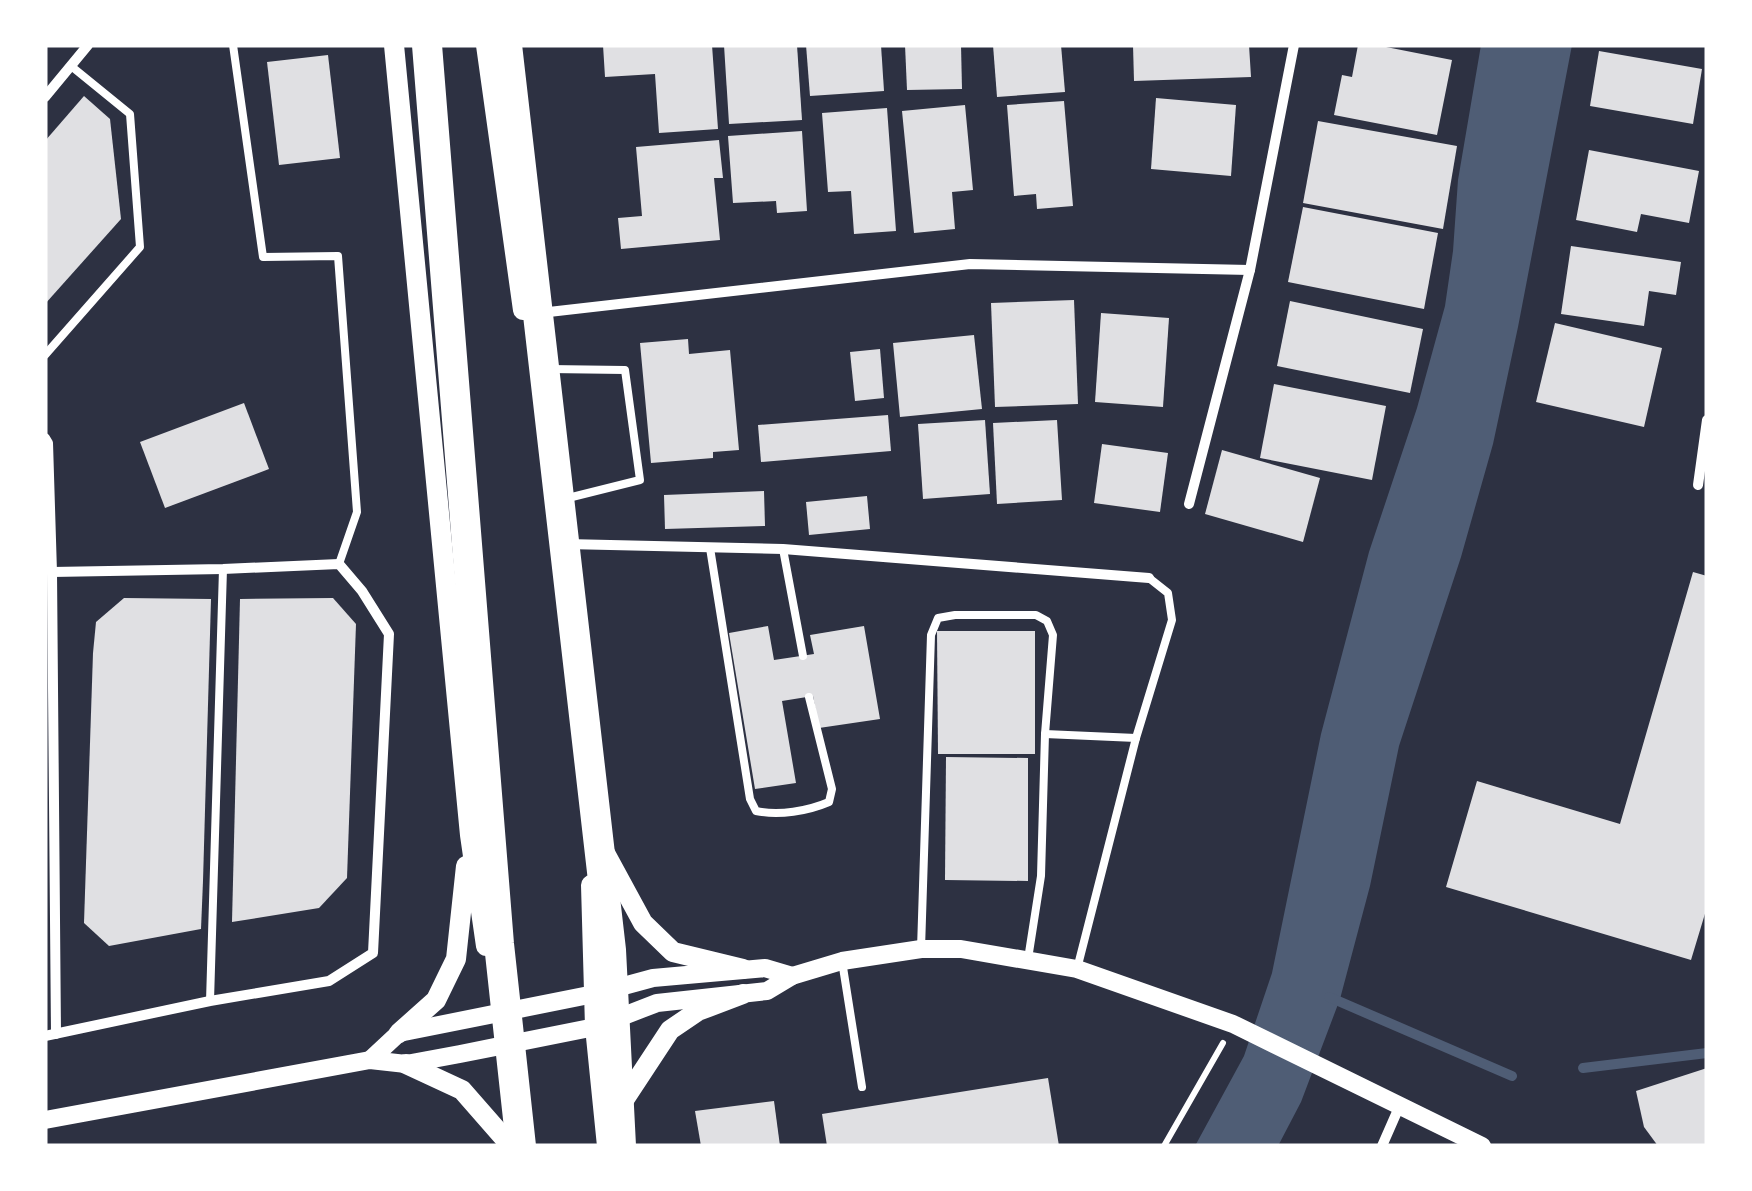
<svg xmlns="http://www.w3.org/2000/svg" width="1752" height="1191" viewBox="0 0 1752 1191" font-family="'Titillium Web',sans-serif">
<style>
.water{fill:#4f5d75}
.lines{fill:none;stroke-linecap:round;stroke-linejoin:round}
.stream{stroke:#4f5d75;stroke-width:10}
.building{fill:#e0e0e3}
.path{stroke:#fff;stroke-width:6}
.service{stroke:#fff;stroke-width:8}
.minor{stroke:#fff;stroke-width:10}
.tertiary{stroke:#fff;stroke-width:18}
.secondary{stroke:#fff;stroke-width:20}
.motorway{stroke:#fff;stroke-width:30}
</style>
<rect width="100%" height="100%" fill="#2d3142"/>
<!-- water -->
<path class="water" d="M1481,45h91l-54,282 -25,117 -32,113 -62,189 -29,140 -30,113 -39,103 -23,44h-83l49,-90 28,-83 49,-239 48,-182 48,-144 28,-102 8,-55 5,-71z"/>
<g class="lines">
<!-- stream -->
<g class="stream">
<path d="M1329,997l183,79"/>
<path d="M1583,1068l124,-15"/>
</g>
</g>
<!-- building -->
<g class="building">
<path d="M603,45h109l6,84 -59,4 -4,-59 -50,3z"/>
<path d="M724,45h73l5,75 -73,4z"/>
<path d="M806,45h75l3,46 -74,5z"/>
<path d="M905,45h56l1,44 -55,1z"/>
<path d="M993,45h68l4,47 -68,5z"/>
<path d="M1133,45h116l2,32 -117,4z"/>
<path d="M1358,45h18l76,15 -15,75 -103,-20 8,-40 10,2z"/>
<path d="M1599,51l103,18 -9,55 -103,-18z"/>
<path d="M328,55l12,103 -61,7 -12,-103z"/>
<path d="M84,96l26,23 11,100 -76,85v-163z"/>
<path d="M1156,98l80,7 -5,71 -80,-7z"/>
<path d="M1064,101l9,105 -36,3 -1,-15 -22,2 -7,-91z"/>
<path d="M965,105l8,85 -21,2 3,37 -41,4 -12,-122z"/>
<path d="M887,108l9,123 -42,3 -3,-43 -23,1 -6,-79z"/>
<path d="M1318,121l139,25 -14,83 -140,-26z"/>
<path d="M802,131l5,80 -30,2 -1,-12 -43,2 -5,-67z"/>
<path d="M719,140l4,38h-9l6,62 -99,9 -3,-31 24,-2 -6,-69z"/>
<path d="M1589,150l110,21 -10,52 -48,-9 -4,18 -61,-12z"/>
<path d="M1303,207l135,26 -14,76 -136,-27z"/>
<path d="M1571,246l110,16 -5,33 -27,-4 -5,35 -83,-12z"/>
<path d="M1074,300l4,104 -83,3 -4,-104z"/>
<path d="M1290,301l133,28 -13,64 -133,-27z"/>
<path d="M1101,313l68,5 -6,89 -68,-5z"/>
<path d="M1555,323l107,25 -18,79 -108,-25z"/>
<path d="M974,335l8,74 -82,8 -7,-74z"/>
<path d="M688,339l1,15 41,-4 9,100 -26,2v6l-62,5 -11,-120z"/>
<path d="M880,349l4,49 -29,3 -5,-49z"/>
<path d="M1274,384l112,22 -14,74 -112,-22z"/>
<path d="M244,403l25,66 -104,39 -25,-66z"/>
<path d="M888,415l3,36 -130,11 -3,-37z"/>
<path d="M985,420l5,74 -67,5 -5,-75z"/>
<path d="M1057,420l5,80 -65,4 -4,-81z"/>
<path d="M1102,444l66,9 -8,59 -66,-9z"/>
<path d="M1222,450l98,28 -17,64 -98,-28z"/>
<path d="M764,491l1,35 -100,3 -1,-34z"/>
<path d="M867,496l3,33 -61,6 -3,-33z"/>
<path d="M1693,572l14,4v331l-16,53 -245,-73 31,-106 143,43z"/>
<path d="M124,598l87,1 -8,282 -2,48 -92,17 -25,-23 9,-270 3,-31z"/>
<path d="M333,598l23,26 -9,254 -28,30 -87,14 8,-323z"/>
<path d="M768,626l6,34 40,-6 -4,-19 54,-9 16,93 -61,9 -6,-32 -31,5 14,82 -41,6 -26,-156z"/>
<path d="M937,631h98v123h-97z"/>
<path d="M946,757l82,1v123l-83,-1z"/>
<path d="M1707,1068v78h-49l-14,-19 -8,-36z"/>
<path d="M1048,1078l11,68h-232l-5,-32z"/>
<path d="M774,1101l6,45h-79l-6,-35z"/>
</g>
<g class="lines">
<!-- path -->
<path class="path" d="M1164,1146l59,-103"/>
<!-- service -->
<g class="service">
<path d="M233,45l30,212 75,-1 19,256 -18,52"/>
<path d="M45,355l95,-108 -10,-133 -59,-48"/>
<path d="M549,369l76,1 15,110 -76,19"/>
<path d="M710,548l40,251 6,12c23,5 52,0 73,-9l3,-13 -23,-92"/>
<path d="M783,549l20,107"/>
<path d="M1045,734l91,4"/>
<path d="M921,949l10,-314 7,-17 17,-3h81l11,6 6,14 -8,99 -4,142 -13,83"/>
<path d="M842,961l20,126"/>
<path d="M1077,969l59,-231 36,-118 -4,-27 -19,-15"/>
<path d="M210,1001l13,-432"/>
</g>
<!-- minor -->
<g class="minor">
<path d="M45,97l43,-52"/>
<path d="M540,313l430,-49 280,6"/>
<path d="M45,438l3,5 4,129 4,462"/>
<path d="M1698,485l9,-65"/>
<path d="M1189,504l61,-234 44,-225"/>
<path d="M566,544l217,5 366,29"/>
<path d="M45,1036l165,-35 119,-20 44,-28 16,-319 -27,-43 -23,-27 -116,5 -171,3"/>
<path d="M1382,1146l18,-41"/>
</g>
<!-- tertiary -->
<g class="tertiary">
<path d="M370,1060l29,-27 195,-39 59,-16 112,-10 27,8"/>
<path d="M45,1120l325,-60 36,4 54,-10 135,-27 62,-24 110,-12 25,-15 50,-15 79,-12h40l116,20 156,55 249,122"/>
</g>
<!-- secondary -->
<g class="secondary">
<path d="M394,45l76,790 16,111"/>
<path d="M486,45l37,265"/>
<path d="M605,853l38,70 30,29 70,17"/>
<path d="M591,885l4,142 12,119"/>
<path d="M399,1033l37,-33 20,-41 10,-93"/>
<path d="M406,1064l56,26 49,56"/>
<path d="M620,1106l50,-76 28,-19 45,-17"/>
</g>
<!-- motorway -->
<g class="motorway">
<path d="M427,45l72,899 22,202"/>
<path d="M507,45l104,905 10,196"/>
</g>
</g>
<!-- border -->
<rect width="1752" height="1191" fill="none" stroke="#ffffff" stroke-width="95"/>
</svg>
